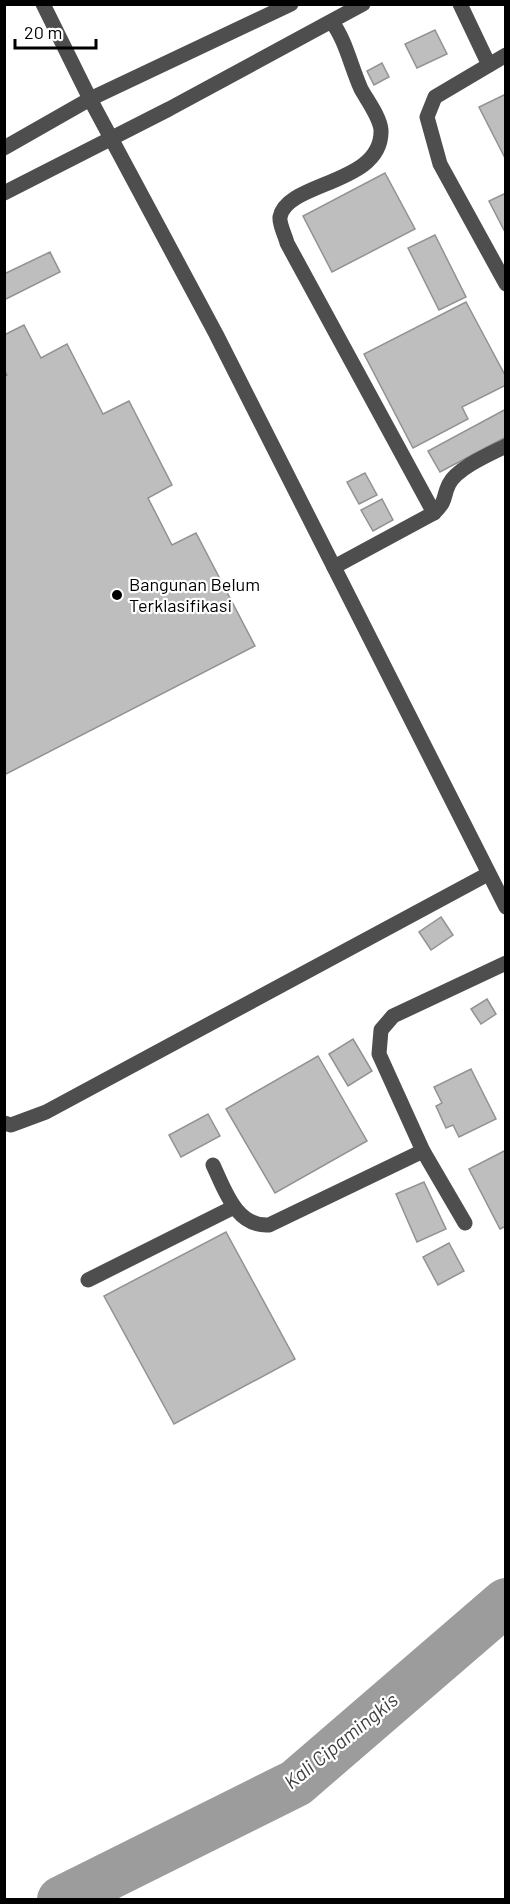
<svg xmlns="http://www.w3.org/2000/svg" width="510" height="1904" viewBox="0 0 510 1904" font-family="Barlow,sans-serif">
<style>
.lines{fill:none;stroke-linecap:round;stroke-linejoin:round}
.river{stroke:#9c9c9c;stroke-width:48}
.building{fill:#bebebe;stroke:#929292;stroke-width:1.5}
.minor{stroke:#4e4e4e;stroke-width:15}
.poi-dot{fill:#000;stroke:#fff;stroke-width:2}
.labels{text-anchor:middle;stroke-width:4.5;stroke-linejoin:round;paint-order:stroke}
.poi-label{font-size:18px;fill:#000;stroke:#fff;text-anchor:start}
.water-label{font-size:20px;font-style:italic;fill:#3d3d3d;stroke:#fff}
</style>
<rect width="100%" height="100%" fill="#fff"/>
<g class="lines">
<!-- river -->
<path class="river" d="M61,1900l235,-117 210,-181"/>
</g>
<!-- building -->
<g class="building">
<path d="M435,30l12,24 -30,14 -12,-24z"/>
<path d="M382,63l7,14 -15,8 -7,-14z"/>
<path d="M506,94v66l-27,-53z"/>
<path d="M385,173l30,56 -83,43 -29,-56z"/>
<path d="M506,193v41l-17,-33z"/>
<path d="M435,235l31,62 -27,13 -31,-62z"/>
<path d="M50,252l10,20 -56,28v-26z"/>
<path d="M466,302l40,75v8l-44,22 6,12 -55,29 -49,-94z"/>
<path d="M24,325l17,33 26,-14 36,70 26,-13 43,84 -24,13 24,47 24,-12 59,113 -251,129v-398l3,-2 -3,-5v-35z"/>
<path d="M506,409v28l-66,35 -12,-21z"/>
<path d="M365,473l12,22 -18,9 -12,-22z"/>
<path d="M382,499l11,21 -20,11 -12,-21z"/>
<path d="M441,917l12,18 -22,15 -12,-18z"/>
<path d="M487,999l9,15 -15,10 -10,-15z"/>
<path d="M353,1039l19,32 -24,15 -19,-32z"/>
<path d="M318,1056l49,85 -92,52 -49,-84z"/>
<path d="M471,1069l25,50 -37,18 -6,-12 -7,3 -10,-22 6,-3 -8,-16z"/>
<path d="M208,1114l12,22 -39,21 -12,-22z"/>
<path d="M506,1150v76l-6,3 -31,-60z"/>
<path d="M424,1182l22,47 -29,13 -21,-48z"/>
<path d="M226,1232l69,127 -121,65 -70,-128z"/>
<path d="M449,1243l15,28 -26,14 -15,-28z"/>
</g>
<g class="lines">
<!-- minor -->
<g class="minor">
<path d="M43,4l47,95 126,235 290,573"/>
<path d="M460,4l29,61"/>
<path d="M332,22c14,19 19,45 29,67 6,11 19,28 20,41 2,55 -94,51 -101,87 -1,7 5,18 7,26l147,270"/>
<path d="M506,55l-71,42 -8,20 13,47 66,120"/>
<path d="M4,148l86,-49 201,-95"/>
<path d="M4,193l165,-84 194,-105"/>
<path d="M334,567l100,-54c14,-14 8,-15 15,-29 8,-16 41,-30 57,-38"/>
<path d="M4,1123l7,2 35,-13 442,-238"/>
<path d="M213,1165c12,25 23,62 56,60l154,-74"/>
<path d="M465,1223l-42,-72 -44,-97 2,-24 12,-14 113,-53"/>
<path d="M88,1280l146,-73"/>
</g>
</g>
<!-- markers -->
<circle class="poi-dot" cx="117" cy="595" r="6"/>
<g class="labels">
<!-- poi labels -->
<g class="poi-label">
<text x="129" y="591">Bangunan Belum<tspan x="129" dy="21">Terklasifikasi</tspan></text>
</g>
<!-- water labels -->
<g class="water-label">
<text transform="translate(341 1741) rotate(-39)" y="7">Kali Cipamingkis</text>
</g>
</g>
<!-- border -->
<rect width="510" height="1904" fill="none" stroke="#000000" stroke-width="12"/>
<!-- scale -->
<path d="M15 39v9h81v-9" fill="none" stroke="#000000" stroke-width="3"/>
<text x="24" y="39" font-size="18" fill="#000000" stroke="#ffffff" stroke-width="4.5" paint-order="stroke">20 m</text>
</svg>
